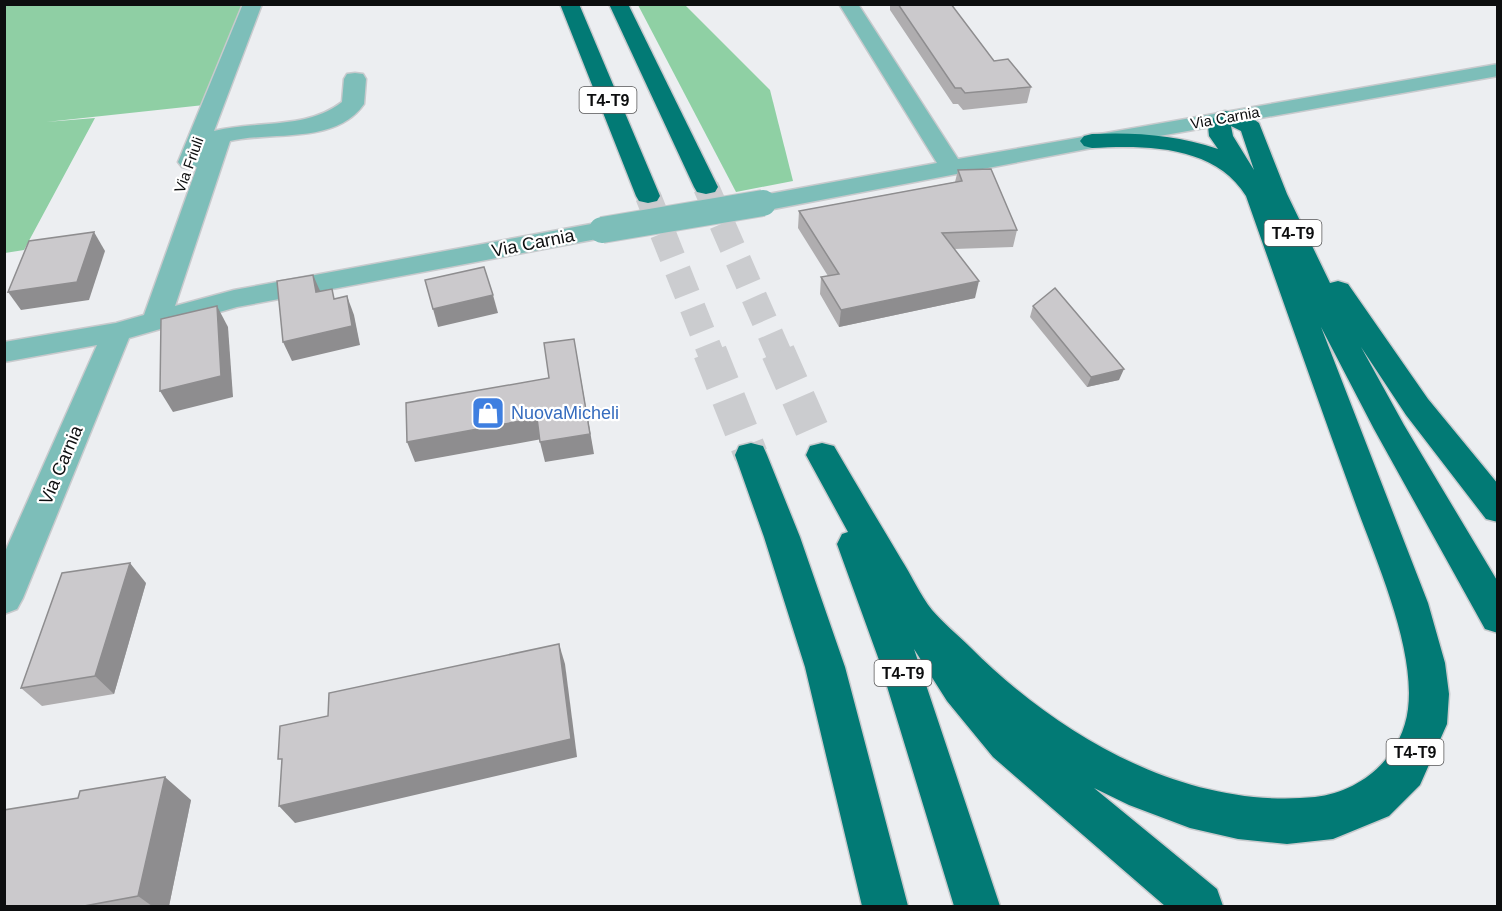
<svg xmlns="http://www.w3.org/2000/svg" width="1502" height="911" viewBox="0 0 1502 911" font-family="Helvetica,sans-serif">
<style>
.green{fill:#8fcfa4}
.forest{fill:#8fd0a4}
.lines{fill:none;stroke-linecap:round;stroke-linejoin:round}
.highway-tunnel-far1{stroke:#cbcccf;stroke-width:26;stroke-dasharray:26 14;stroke-linecap:butt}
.highway-tunnel{stroke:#cbcccf;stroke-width:34;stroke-dasharray:34 16;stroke-linecap:butt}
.minor-casing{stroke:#c8cacd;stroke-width:3}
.highway-casing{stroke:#c8cacd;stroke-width:3}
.minor{fill:#7dbeb9;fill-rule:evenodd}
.highway{fill:#027a75;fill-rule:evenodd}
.minor-bridge-casing{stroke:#c8cacd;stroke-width:28;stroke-linecap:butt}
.minor-bridge{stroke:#7dbeb9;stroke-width:26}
.wall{fill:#afadaf}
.shaded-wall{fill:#8e8d8f}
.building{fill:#cbc9cc;stroke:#8e8d8f;stroke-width:1.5}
.labels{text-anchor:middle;stroke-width:4.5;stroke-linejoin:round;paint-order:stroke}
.far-street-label{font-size:15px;fill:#0d0e0f;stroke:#fff}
.shield{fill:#fff;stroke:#565657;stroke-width:1.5}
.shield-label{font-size:16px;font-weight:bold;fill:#0d0e0f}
.street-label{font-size:18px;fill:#0d0e0f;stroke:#fff}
.shop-label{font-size:18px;fill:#366cbe;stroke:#fff;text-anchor:start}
</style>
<rect width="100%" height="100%" fill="#eceef1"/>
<!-- green -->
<path class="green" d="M5,5h239l-40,100 -158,17 49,-4 -71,132 -19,3z"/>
<!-- forest -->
<path class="forest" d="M638,5h47l85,85 23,91 -57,11z"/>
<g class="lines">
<!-- highway-tunnel-far1 -->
<g class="highway-tunnel-far1">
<path d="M706,187l73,167"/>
<path d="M648,196l63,158"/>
</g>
<!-- highway-tunnel -->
<g class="highway-tunnel">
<path d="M710,352l41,103"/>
<path d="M778,352l40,91"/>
</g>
<!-- minor casing -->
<g class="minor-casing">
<g id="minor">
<path d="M243,4h19l-48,127c43,-11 92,-1 128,-29l2,-23 3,-5 8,-1 8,1 3,5 -2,25c-28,41 -92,27 -134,37l-55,165 59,-16 368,-68 9,2 4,6 -4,6 -9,2 -365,69 -108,31 -106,260 -6,11 -13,5v-60l93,-209 -93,17v-20l112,-19 28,-8 53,-148 -7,2 -8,-2 -4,-5z"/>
<path d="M839,4h19l100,155 540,-95v12l-406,72 -329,63 -9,-3 -4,-5 4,-5 9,-3 174,-32z"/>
</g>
</g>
<!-- highway casing -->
<g class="highway-casing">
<g id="highway">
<path d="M560,4h19l81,192 -3,5 -9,2 -9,-2 -3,-5z"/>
<path d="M609,4h19l90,183 -3,5 -9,2 -9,-2 -3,-5z"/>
<path d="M1225,111l24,5 10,7 28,71 43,89 8,-2 10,3 80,115 70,85v38l-12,-3 -80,-104 -45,-68 43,78 94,157v51l-13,-4 -111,-200 -53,-102 107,276 17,60 4,31 -2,30 -27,61 -31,31 -56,23 -46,5 -49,-5 -48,-11 -61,-23 -35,-17 123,101 6,17h-58l-172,-149 -46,-56 -33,-52 86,257h-46l-75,-246 -42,-116 5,-10 6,-2 -42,-77 4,-9 12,-3 12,3c22,38 45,76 67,113 11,17 19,36 31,51 11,13 26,25 38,37 89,89 215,163 345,150 46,-5 87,-40 93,-88 8,-63 -35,-155 -56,-215 -36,-99 -71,-199 -106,-298 -31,-51 -101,-51 -154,-48l-8,-2 -4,-5 4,-5 8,-2c44,-2 84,1 126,15l-9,-13 -1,-10 9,-13zM1231,126l10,5 13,39 -21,-34z"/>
<path d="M751,443l12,3 4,9 33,82 45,130 63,239h-46l-57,-239 -41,-130 -29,-82 4,-9z"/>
</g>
</g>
<!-- minor -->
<use href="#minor" class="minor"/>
<!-- highway -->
<use href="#highway" class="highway"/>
<!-- minor-bridge casing -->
<g class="minor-bridge-casing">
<path id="minor-bridge" d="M602,230l161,-27"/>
</g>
<!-- minor-bridge -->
<use href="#minor-bridge" class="minor-bridge"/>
</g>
<!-- wall -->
<g class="wall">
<path d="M890,4h61l43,57 37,26 -4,16 -64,7 -5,-6h-5l-63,-94z"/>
<path d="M958,170l59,60 -4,17 -59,2 21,49 -136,29 -19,-33 1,-17 7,-1 -30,-48 1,-17 156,-29z"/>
<path d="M1033,306l86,74 -32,7 -57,-70z"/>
<path d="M146,583l-32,111 -72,12 -21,-18z"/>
<path d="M78,798l113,2 -22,106h-165z"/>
</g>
<!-- shaded-wall -->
<g class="shaded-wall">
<path d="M94,232l11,19 -16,49 -68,10 -13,-18z"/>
<path d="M313,275l8,18 -5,-1z"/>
<path d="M979,281l-4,17 -136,29 2,-17z"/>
<path d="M493,295l5,18 -60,14 -5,-18z"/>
<path d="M347,296l7,19 6,30 -68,16 -9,-19z"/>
<path d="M217,306l11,21 5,70 -60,15 -13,-21z"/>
<path d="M574,339l20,115 -49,8 -5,-20z"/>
<path d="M1124,369l-5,11 -32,7 4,-10z"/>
<path d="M537,418l5,21 -127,23 -8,-20z"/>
<path d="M130,563l16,20 -32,111 -19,-18z"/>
<path d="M559,644l6,20 12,93 -282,66 -16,-17z"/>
<path d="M165,777l26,23 -22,106h-17l-14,-10z"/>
</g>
<!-- building -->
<g class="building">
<path d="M898,4h53l43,57 14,-2 23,28 -66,6 -4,-5h-6z"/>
<path d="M991,169l26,61 -75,3 37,48 -138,29 -20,-33 18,-3 -40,-63 163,-30 -4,-11z"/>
<path d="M94,232l-17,50 -69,10 21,-51z"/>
<path d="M484,267l9,28 -60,14 -8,-29z"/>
<path d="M313,275l3,17 16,-3 2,10 13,-3 5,30 -69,16 -6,-61z"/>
<path d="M1055,288l69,81 -33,8 -58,-71z"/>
<path d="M217,306l4,70 -61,15 1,-72z"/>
<path d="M574,339l16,95 -50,8 -3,-24 -130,24 -1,-39 143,-25 -5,-35z"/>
<path d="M130,563l-35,113 -74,12 41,-115z"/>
<path d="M559,644l12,95 -292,67 3,-47h-4l2,-33 48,-10 1,-23z"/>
<path d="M165,777l-27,119 -54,10h-80v-96l74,-12 2,-7z"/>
</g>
<!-- icons -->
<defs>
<g id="shop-square" transform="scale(1.725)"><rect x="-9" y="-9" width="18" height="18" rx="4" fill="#3f7fe0" stroke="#fff"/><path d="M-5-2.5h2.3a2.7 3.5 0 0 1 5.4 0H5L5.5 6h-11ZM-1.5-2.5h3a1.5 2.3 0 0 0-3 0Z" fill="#fff"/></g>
</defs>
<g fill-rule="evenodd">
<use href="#shop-square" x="488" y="413"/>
</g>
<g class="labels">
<!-- far-street labels -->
<g class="far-street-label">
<text transform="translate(1225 118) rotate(-10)" y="5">Via Carnia</text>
<text transform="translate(189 165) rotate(-70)" y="5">Via Friuli</text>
</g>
<!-- shield labels -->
<g class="shield">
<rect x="579.5" y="87" width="57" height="26" rx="4.5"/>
<rect x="1264.5" y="220" width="57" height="26" rx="4.5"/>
<rect x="874.5" y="660" width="57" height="26" rx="4.5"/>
<rect x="1386.5" y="739" width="57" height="26" rx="4.5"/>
</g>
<g class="shield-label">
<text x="608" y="106">T4-T9</text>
<text x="1293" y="239">T4-T9</text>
<text x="903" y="679">T4-T9</text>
<text x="1415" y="758">T4-T9</text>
</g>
<!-- street labels -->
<g class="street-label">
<text transform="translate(533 243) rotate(-11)" y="6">Via Carnia</text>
<text transform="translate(61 465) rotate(-67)" y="6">Via Carnia</text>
</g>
<!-- shop labels -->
<g class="shop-label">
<text x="511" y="419">NuovaMicheli</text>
</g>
</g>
<!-- border -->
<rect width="1502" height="911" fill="none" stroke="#0d0e0f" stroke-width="12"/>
</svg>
